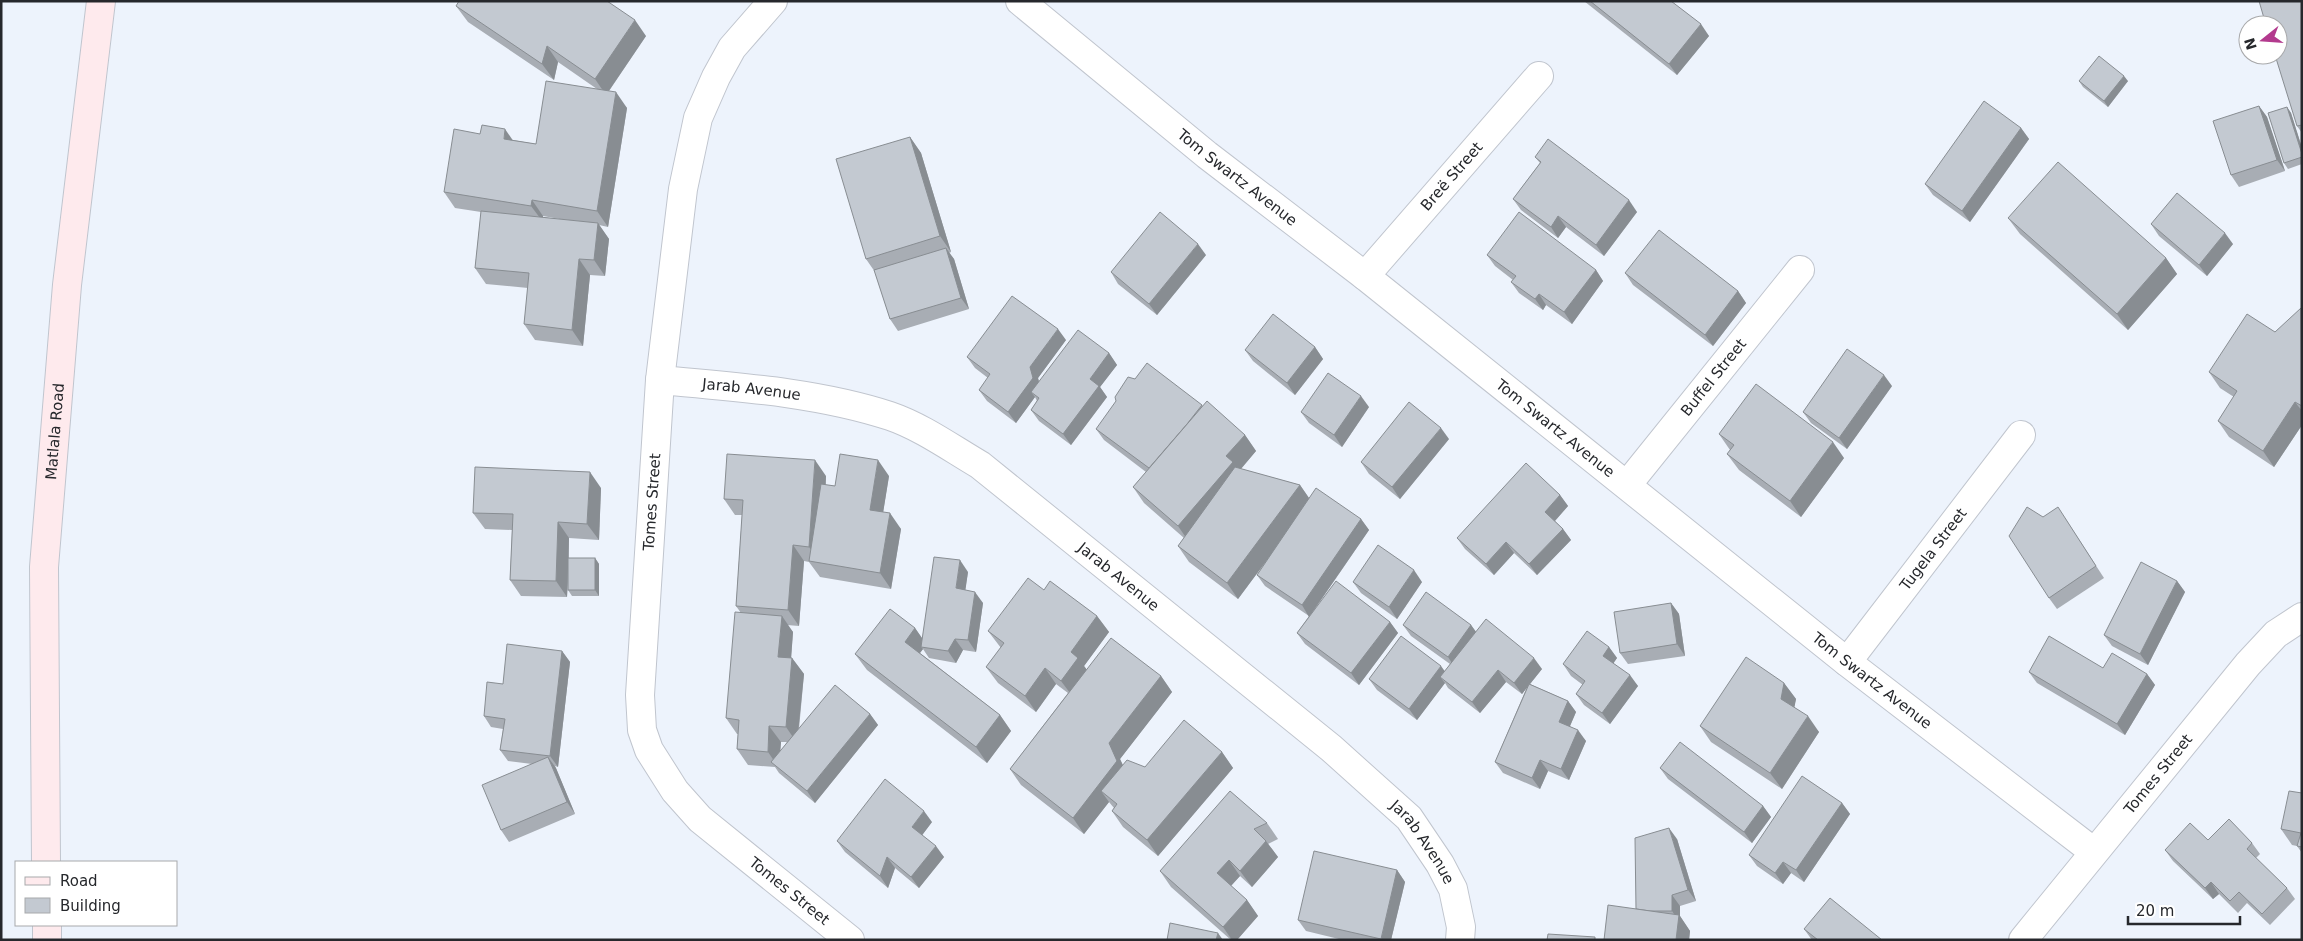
<svg xmlns="http://www.w3.org/2000/svg" width="2303" height="941" viewBox="0 0 2303 941" font-family="'DejaVu Sans',sans-serif">
<style>
.lines{fill:none;stroke-linecap:round;stroke-linejoin:round}
.street-casing{stroke:#c0c5ce;stroke-width:30}
.secondary-casing{stroke:#c0c5ce;stroke-width:30}
.street{stroke:#fff;stroke-width:28}
.secondary{stroke:#feeaed;stroke-width:28}
.wall{fill:#a8adb4;fill-rule:evenodd}
.shaded-wall{fill:#888d92}
.building{fill:#c3c9d1;stroke:#888d92}
.labels{text-anchor:middle;stroke-width:4;stroke-linejoin:round;paint-order:stroke}
.street-label{font-size:15px;fill:#26282c;stroke:#fff}
</style>
<rect width="100%" height="100%" fill="#edf3fc"/>
<g class="lines">
<!-- street casing -->
<g class="street-casing">
<g id="street">
<path id="s1" d="M773,1l-41,47 -16,29 -18,41 -15,71 -23,191 -20,315 2,35 7,20 26,41 25,28 150,121"/>
<path id="s2" d="M1020,1l187,154 158,121 482,386 247,190"/>
<path id="s3" d="M1365,276l174,-200"/>
<path id="s4" d="M660,380c76,7 156,12 230,36 32,11 61,32 90,49l351,283 78,70 31,46 13,25 8,38 -1,13"/>
<path id="s5" d="M1627,485l173,-215"/>
<path id="s6" d="M1847,662l174,-227"/>
<path id="s7" d="M2023,940l225,-276 28,-30 26,-17"/>
</g>
</g>
<!-- secondary casing -->
<g class="secondary-casing">
<g id="secondary">
<path id="s8" d="M46,862l-2,-295 23,-282 34,-284"/>
<path d="M47,925v15"/>
</g>
</g>
<!-- street -->
<use href="#street" class="street"/>
<!-- secondary -->
<use href="#secondary" class="secondary"/>
</g>
<!-- wall -->
<g class="wall">
<path d="M1584,1h87l38,35 -32,39z"/>
<path d="M2302,1v132l-5,-7z"/>
<path d="M456,6l190,30 -37,55 18,17 -19,119 -9,-2 10,14 -4,37 -15,-1 -7,71 -48,-6 -11,-16 4,-36 -42,-4 -11,-16 6,-56 -26,-4 -11,-16 69,-52 23,4 61,-55 -39,-27 -4,18 -86,-58zM543,216l22,4 -22,-3z"/>
<path d="M2079,81h49l-20,26 -25,-20z"/>
<path d="M2259,106l8,11 18,54 -46,16 -8,-12z"/>
<path d="M2287,107l4,6 11,35v16l-14,5 -4,-6z"/>
<path d="M2021,128l8,11 -59,83 -37,-27 -8,-11z"/>
<path d="M910,137l11,16 30,99 -2,1 5,6 15,50 -71,22 -8,-12 -15,-47 -9,-13z"/>
<path d="M1535,157l102,55 -33,44 -38,-29 -8,11 -37,-28 -8,-11 27,-36z"/>
<path d="M2008,218l158,40 11,16 -49,56 -108,-96z"/>
<path d="M2151,224l82,20 -26,32 -48,-40z"/>
<path d="M1206,255l-49,60 -39,-31 -7,-12z"/>
<path d="M1487,255l109,15 7,11 -31,43 -26,-19 -3,5 -24,-17 -8,-11 2,-2 -18,-14z"/>
<path d="M1625,273l113,18 8,12 -33,43 -80,-61z"/>
<path d="M2302,309v116l-28,42 -45,-30 -11,-16 16,-24 -14,-9 -11,-16 66,-40z"/>
<path d="M1066,340l-28,38 1,4 70,-29 8,12 -17,22 7,10 -36,48 -32,-24 -8,-11 6,-9 -2,-4 -19,26 -29,-22 -8,-11 9,-12 -13,-10 -8,-11z"/>
<path d="M1315,347l8,12 -28,36 -42,-34 -8,-11z"/>
<path d="M1892,386l-45,63 -36,-26 -8,-11z"/>
<path d="M1202,405l1,1 42,29 11,16 -15,18 59,16 9,13 52,21 8,11 -54,79 75,13 8,11 -39,52 -54,-41 -8,-11 12,-17 -44,-30 -8,-11 7,-11 -26,35 -49,-37 -11,-16 6,-8 -40,-35 -11,-16 13,-15 -42,-32 -8,-11z"/>
<path d="M1369,407l-27,40 -33,-24 -8,-11z"/>
<path d="M1719,434l125,24 -43,59 -62,-47 -12,-16 3,-4z"/>
<path d="M1449,439l-49,60 -31,-25 -8,-12z"/>
<path d="M826,476v9l9,1 54,-10 -6,36 18,17 -10,60 -71,-12 -11,-15 -5,-1 -5,65 -12,-1 6,7 -2,26h1l12,16 -5,55 71,-15 8,11 -63,78 -36,-30 -4,-6 -27,-2 -11,-16 1,-15h-1l-11,-16 15,-105 -5,-7 6,-91h-7l-11,-16zM781,742h6l-7,10z"/>
<path d="M601,488l-2,52 -30,-2v20h26l4,6v32h-27l-4,-6v-8l-1,15 -46,-1 -11,-16 2,-50 -27,-1 -12,-16z"/>
<path d="M1560,495l8,11 -13,15 8,8 8,11 -34,35 -23,-22 -20,22 -29,-26 -8,-11z"/>
<path d="M2043,517l22,1 39,60 -47,31 -8,-11z"/>
<path d="M968,572l-3,18 18,13 -7,49 -13,-2 -7,13 -27,-5 -6,-9 -3,4 80,62 11,16 -24,32 -120,-93 -12,-16 60,-26 7,10z"/>
<path d="M2177,581l8,11 -37,73 -36,-19 -8,-11z"/>
<path d="M1353,582h69l-25,37 -36,-26z"/>
<path d="M1671,603l8,11 6,42 -57,8 -8,-11z"/>
<path d="M1097,616l12,16 -25,34 3,4 74,6 11,16 -52,67 3,6 22,2 77,-15 11,16 -75,88 -35,-29 -11,-16 2,-3 -5,-6 -25,32 -63,-49 -11,-16 58,-76 -12,-9 -20,28 -38,-29 -12,-16 15,-19 -13,-17z"/>
<path d="M1403,625h68l5,7 66,37 -12,15 38,17 8,11 -6,14 16,15 -17,39 -21,-9 -8,18 -37,-16 -8,-11 32,-75 -5,7 -16,-12 -26,31 -32,-25 -3,-5 -28,37 -40,-30 -8,-11 76,-8 5,-7 -39,-28z"/>
<path d="M1609,647l8,11 -4,5 25,23 -28,38 -26,-19 -8,-11 7,-9 -12,-9 -8,-12z"/>
<path d="M562,651l8,11 -12,105 -3,-1 20,48 -66,28 -8,-12 31,-66 -24,-3 -8,-11 3,-21 -12,-2 -7,-11 19,-32z"/>
<path d="M2103,668l44,6 8,11 -30,50 -88,-52 -8,-11z"/>
<path d="M1784,683l12,16 -2,8 25,25 -37,57 -71,-47 -11,-16z"/>
<path d="M1660,768l103,38 8,11 -19,26 -84,-64z"/>
<path d="M2302,793v60l-5,-7 -5,-1 -11,-16z"/>
<path d="M1842,803l8,11 -46,68 -13,-9 -8,11 -26,-18 -8,-11z"/>
<path d="M932,822l-10,13 22,22 -25,31 -24,-20 -7,20 -43,-36 -8,-11z"/>
<path d="M1267,823l11,16 -10,5 10,13 -26,30 -12,-11 -9,10 16,14 11,16 -21,24h-6l-60,-53 -11,-16z"/>
<path d="M1677,839l19,62 -16,5v10l10,15 -1,9h-85l32,-31z"/>
<path d="M2208,840l44,3 8,11 -4,4 31,30 8,11 -25,26 -23,-22 -9,10 -19,-19 -6,5 -40,-38 -8,-11z"/>
<path d="M1397,870l8,12 -14,58h-48l-37,-9 -8,-11z"/>
<path d="M1804,929l78,11h-70z"/>
</g>
<!-- shaded-wall -->
<g class="shaded-wall">
<path d="M635,20l11,16 -40,59 -11,-16z"/>
<path d="M1701,24l8,12 -32,39 -8,-11z"/>
<path d="M547,46l11,16 -4,18 -12,-16z"/>
<path d="M2124,76l4,5 -20,26 -4,-6z"/>
<path d="M616,92l11,16 -19,119 -11,-16z"/>
<path d="M2259,106l8,11 18,54 -8,-11z"/>
<path d="M2287,107l4,6 11,35v6z"/>
<path d="M2021,128l8,11 -59,83 -8,-11z"/>
<path d="M505,129l11,16 -12,-6z"/>
<path d="M910,137l11,16 30,99 -11,-16z"/>
<path d="M532,200l11,16v6l-12,-16z"/>
<path d="M1629,200l8,12 -33,44 -8,-11z"/>
<path d="M1558,216l8,11 -8,11 -7,-11z"/>
<path d="M598,223l11,16 -4,37 -11,-16z"/>
<path d="M2225,233l8,11 -26,32 -8,-11z"/>
<path d="M1198,244l8,11 -49,60 -8,-11z"/>
<path d="M946,248l8,11 15,50 -8,-11z"/>
<path d="M2166,258l11,16 -49,56 -11,-16z"/>
<path d="M579,259l11,16 -7,71 -11,-16z"/>
<path d="M1596,270l7,11 -31,43 -8,-12z"/>
<path d="M1738,291l8,12 -33,43 -8,-11z"/>
<path d="M1539,294l7,11 -3,5 -8,-11z"/>
<path d="M1058,329l8,11 -28,38 3,11 -10,3 4,5 -19,26 -8,-11 22,-45z"/>
<path d="M1315,347l8,12 -28,36 -8,-12z"/>
<path d="M1109,353l8,12 -17,22 7,10 -36,48 -8,-11 27,-55z"/>
<path d="M1884,375l8,11 -45,63 -8,-11z"/>
<path d="M1361,396l8,11 -27,40 -8,-12z"/>
<path d="M2295,402l7,9v14l-28,42 -11,-16z"/>
<path d="M1441,428l8,11 -49,60 -8,-12z"/>
<path d="M1245,435l11,16 -17,20 -50,71 -11,-16 48,-70z"/>
<path d="M1833,442l11,16 -43,59 -11,-16z"/>
<path d="M815,460l11,16 -6,87 -11,-16z"/>
<path d="M878,460l11,16 -8,50 -11,-16z"/>
<path d="M590,472l11,16 -2,52 -12,-16z"/>
<path d="M1300,485l11,16 -73,98 -11,-16z"/>
<path d="M1560,495l8,11 -15,17 -8,-11z"/>
<path d="M890,513l11,16 -10,60 -11,-16z"/>
<path d="M1361,519l8,11 -60,87 -7,-12z"/>
<path d="M558,522l11,16 -2,59 -11,-16z"/>
<path d="M1563,529l8,11 -34,35 -8,-11z"/>
<path d="M1506,542l8,11 -20,22 -8,-11z"/>
<path d="M793,545l11,16 -5,65 -11,-16z"/>
<path d="M595,558l4,6v32l-4,-6z"/>
<path d="M960,560l8,12 -4,28 -8,-12z"/>
<path d="M1414,570l8,12 -25,37 -8,-12z"/>
<path d="M2177,581l8,11 -37,73 -8,-11z"/>
<path d="M975,592l8,11 -7,49 -8,-12z"/>
<path d="M1671,603l8,11 6,42 -8,-12z"/>
<path d="M782,616l11,16 -3,41 -12,-16z"/>
<path d="M1097,616l12,16 -25,34 6,8 -17,23 -12,-16 10,-29z"/>
<path d="M1390,622l8,11 -39,52 -8,-12z"/>
<path d="M1471,625l8,11 -23,33 -8,-12z"/>
<path d="M915,628l11,16 -5,3 2,2 -7,9 -11,-16z"/>
<path d="M955,639l8,11 -7,13 -8,-12z"/>
<path d="M1609,647l8,11 -6,9 -8,-11z"/>
<path d="M562,651l8,11 -12,105 -8,-11z"/>
<path d="M792,658l12,16 -7,69 -11,-16z"/>
<path d="M1534,658l8,11 -20,25 -8,-11z"/>
<path d="M1441,666l8,11h-9l5,6 -28,37 -8,-11z"/>
<path d="M1045,668l11,16 -20,28 -11,-16z"/>
<path d="M1498,670l8,12 -26,31 -8,-11z"/>
<path d="M2147,674l8,11 -30,50 -8,-11z"/>
<path d="M1630,675l8,11 -28,38 -8,-11z"/>
<path d="M1161,676l11,16 -52,67 8,18 -27,14 8,11 -25,32 -11,-16 36,-75z"/>
<path d="M1784,683l12,16 -3,16 -12,-16z"/>
<path d="M1568,701l8,11 -9,21 -8,-11z"/>
<path d="M870,714l8,11 -63,78 -8,-12z"/>
<path d="M1000,715l11,16 -24,32 -11,-16z"/>
<path d="M1808,716l11,16 -37,57 -12,-16z"/>
<path d="M769,726l12,16 -2,26 -11,-16z"/>
<path d="M1578,730l8,11 -17,39 -8,-11z"/>
<path d="M1222,752l11,16 -75,88 -11,-16z"/>
<path d="M548,757l8,11 19,46 -8,-12z"/>
<path d="M1540,760l8,11 -8,18 -8,-11z"/>
<path d="M1842,803l8,11 -46,68 -8,-12z"/>
<path d="M1763,806l8,11 -19,26 -8,-11z"/>
<path d="M924,811l8,11 -12,16 -8,-11z"/>
<path d="M1669,828l8,11 19,62 -8,-11z"/>
<path d="M1266,841l12,16 -26,30 -12,-16z"/>
<path d="M936,846l8,11 -25,31 -8,-11z"/>
<path d="M887,857l8,11 -7,20 -8,-12z"/>
<path d="M1229,860l11,16 -12,13 -11,-16z"/>
<path d="M1783,862l8,11 -8,11 -8,-11z"/>
<path d="M1397,870l8,12 -14,58h-10z"/>
<path d="M2211,882l8,12 -6,5 -8,-11z"/>
<path d="M1672,895l8,11v10l10,15 -1,9h-13l2,-20 -6,-9z"/>
<path d="M1247,900l11,16 -21,24h-5l-9,-13z"/>
<path d="M1218,933l5,7h-7z"/>
</g>
<!-- building -->
<g class="building">
<path d="M459,1h148l28,19 -40,59 -48,-33 -5,18 -86,-58z"/>
<path d="M1590,1h81l30,23 -32,40z"/>
<path d="M2259,1h43v124l-5,1 -22,-71h3v-30h-12z"/>
<path d="M2099,56l25,20 -20,25 -25,-20z"/>
<path d="M546,81l70,11 -19,119 -65,-11 -1,6 -87,-14 10,-63 26,5 2,-9 23,4 -1,10 32,5z"/>
<path d="M1984,101l37,27 -59,83 -37,-27z"/>
<path d="M2259,106l18,54 -46,15 -18,-54z"/>
<path d="M2287,107l15,47v3l-18,6 -16,-50z"/>
<path d="M910,137l30,99 -74,23 -30,-100z"/>
<path d="M1548,139l81,61 -33,45 -38,-29 -7,11 -38,-28 28,-37 -6,-5z"/>
<path d="M2058,162l108,96 -49,56 -109,-96z"/>
<path d="M2177,193l48,40 -26,32 -48,-41z"/>
<path d="M481,211l117,12 -4,37 -15,-1 -7,71 -48,-6 5,-51 -54,-5z"/>
<path d="M1160,212l38,32 -49,60 -38,-32z"/>
<path d="M1519,212l77,58 -32,42 -25,-18 -4,5 -24,-17 5,-6 -29,-21z"/>
<path d="M1659,230l79,61 -33,44 -80,-62z"/>
<path d="M946,248l15,50 -71,21 -16,-49z"/>
<path d="M1012,296l46,33 -28,38 3,11 -25,34 -29,-22 11,-16 -23,-17z"/>
<path d="M2301,308l1,98 -7,-4 -32,49 -45,-30 19,-30 -28,-19 38,-58 28,18z"/>
<path d="M1273,314l42,33 -28,36 -42,-33z"/>
<path d="M1078,330l31,23 -19,26 9,7 -36,48 -32,-24 8,-12 -8,-6z"/>
<path d="M1847,349l37,26 -45,63 -36,-26z"/>
<path d="M1147,363l55,42 -15,19 -38,44 -53,-39 20,-28 -1,-4 13,-20 7,2z"/>
<path d="M1328,373l33,23 -27,39 -33,-23z"/>
<path d="M1756,384l77,58 -43,59 -63,-47 7,-9 -15,-11z"/>
<path d="M1207,401l38,34 -19,21 7,6 -55,64 -45,-39z"/>
<path d="M1409,402l32,26 -49,59 -31,-25z"/>
<path d="M727,454l88,6 -6,87 -16,-2 -5,65 -52,-4 7,-106 -19,-1z"/>
<path d="M840,454l38,6 -8,50 20,3 -10,60 -71,-12 12,-77 14,2z"/>
<path d="M1526,463l34,32 -15,17 18,17 -34,35 -23,-22 -20,22 -29,-26z"/>
<path d="M475,467l115,5 -3,52 -29,-2 -2,59 -46,-1 3,-66 -40,-1z"/>
<path d="M1235,467l65,18 -73,98 -49,-37z"/>
<path d="M1316,488l45,31 -59,86 -45,-30z"/>
<path d="M2027,507l16,10 15,-10 38,59 -47,32 -40,-62z"/>
<path d="M1378,545l36,25 -25,37 -36,-25z"/>
<path d="M934,557l26,3 -4,28 19,4 -7,48 -13,-1 -7,12 -27,-4z"/>
<rect x="568" y="558" width="27" height="32"/>
<path d="M2141,562l36,19 -37,73 -36,-19z"/>
<path d="M1028,578l16,12 6,-9 47,35 -26,36 7,6 -17,23 -16,-13 -20,28 -39,-29 18,-24 -16,-12z"/>
<path d="M1336,581l54,41 -39,51 -54,-40z"/>
<path d="M1426,592l45,33 -23,32 -45,-32z"/>
<path d="M1671,603l6,41 -57,9 -6,-41z"/>
<path d="M890,609l25,19 -10,14 95,73 -24,32 -121,-93z"/>
<path d="M735,612l47,4 -4,41 14,1 -6,69 -17,-1 -1,26 -31,-3 2,-29 -13,-2z"/>
<path d="M1486,619l48,39 -20,25 -16,-13 -26,32 -32,-25z"/>
<path d="M1587,631l22,16 -6,9 27,19 -28,38 -26,-19 9,-13 -22,-17z"/>
<path d="M1401,636l40,30 -32,43 -40,-30z"/>
<path d="M2049,636l54,32 9,-15 35,21 -30,50 -88,-52z"/>
<path d="M1111,638l50,38 -52,67 8,18 -44,57 -63,-49z"/>
<path d="M507,644l55,7 -12,105 -50,-6 5,-31 -21,-3 3,-34 16,2z"/>
<path d="M1746,657l38,26 -3,16 27,17 -38,57 -70,-47z"/>
<path d="M1529,684l39,17 -9,21 19,8 -17,39 -21,-9 -8,18 -37,-16z"/>
<path d="M835,685l35,29 -63,77 -36,-29z"/>
<path d="M1184,720l38,32 -75,88 -35,-29 5,-7 -16,-13 26,-31 18,7z"/>
<path d="M1680,742l83,64 -19,26 -84,-64z"/>
<path d="M548,757l19,45 -66,28 -19,-45z"/>
<path d="M1802,776l40,27 -46,67 -13,-8 -8,11 -26,-18z"/>
<path d="M885,779l39,32 -12,16 24,19 -25,31 -24,-20 -7,19 -43,-35z"/>
<path d="M1230,791l37,32 -13,6 12,12 -26,30 -11,-11 -12,13 30,27 -24,27 -63,-56z"/>
<path d="M2289,791l13,2v54l-5,-1 4,-13 -20,-4z"/>
<path d="M2229,819l23,24 -5,6 40,39 -25,26 -23,-22 -9,9 -19,-19 -6,6 -40,-38 25,-27 18,17z"/>
<path d="M1669,828l19,62 -16,5v16h-22l-14,-2 -1,-71z"/>
<path d="M1314,851l83,19 -16,69 -83,-19z"/>
<path d="M1830,898l52,42h-64l-14,-11z"/>
<path d="M1608,905l71,10 -3,25h-72z"/>
<path d="M1170,923l48,10 -2,7h-49z"/>
<path d="M1548,934l47,3v3h-48z"/>
</g>
<g class="labels">
<!-- street labels -->
<g class="street-label">
<text dy="5" stroke="none"><textPath href="#s3" startOffset="132">Breë Street</textPath></text>
<text dy="5" stroke="none"><textPath href="#s2" startOffset="280">Tom Swartz Avenue</textPath></text>
<text dy="5" stroke="none"><textPath href="#s5" startOffset="138">Buffel Street</textPath></text>
<text dy="5" stroke="none"><textPath href="#s4" startOffset="92">Jarab Avenue</textPath></text>
<text dy="5" stroke="none"><textPath href="#s2" startOffset="685">Tom Swartz Avenue</textPath></text>
<text dy="5" stroke="none"><textPath href="#s8" startOffset="431">Matlala Road</textPath></text>
<text transform="translate(652 502) rotate(-86)" y="5">Tomes Street</text>
<text dy="5" stroke="none"><textPath href="#s6" startOffset="142">Tugela Street</textPath></text>
<text dy="5" stroke="none"><textPath href="#s4" startOffset="514">Jarab Avenue</textPath></text>
<text dy="5" stroke="none"><textPath href="#s2" startOffset="1090">Tom Swartz Avenue</textPath></text>
<text dy="5" stroke="none"><textPath href="#s7" startOffset="214">Tomes Street</textPath></text>
<text dy="5" stroke="none"><textPath href="#s4" startOffset="919">Jarab Avenue</textPath></text>
<text dy="5" stroke="none"><textPath href="#s1" startOffset="978">Tomes Street</textPath></text>
</g>
</g>
<!-- border -->
<rect width="2303" height="941" fill="none" stroke="#26282c" stroke-width="5"/>
<!-- legend -->
<rect x="15" y="861" width="162" height="65" fill="#ffffff" stroke="#a8a9ab"/>
<rect x="25" y="877" width="25" height="8" fill="#feeaed" stroke="#a8a9ab"/>
<text x="60" y="886" font-size="15" fill="#26282c">Road</text>
<rect x="25" y="898" width="25" height="15" fill="#c3c9d1" stroke="#a8a9ab"/>
<text x="60" y="911" font-size="15" fill="#26282c">Building</text>
<!-- north arrow -->
<g transform="translate(2263 40) rotate(253)"><circle r="24" fill="#ffffff" stroke="#a8a9ab"/>
<path d="M0-4L9 19L0 12L-9 19Z" fill="#b33a8e"/>
<text y="-8" font-size="14" font-weight="bold" text-anchor="middle" fill="#26282c">N</text>
</g>
<!-- scale -->
<path d="M2128 916v8h112v-8" fill="none" stroke="#26282c" stroke-width="2.5"/>
<text x="2136" y="916" font-size="15" fill="#26282c" stroke="#ffffff" stroke-width="4" paint-order="stroke">20 m</text>
</svg>
